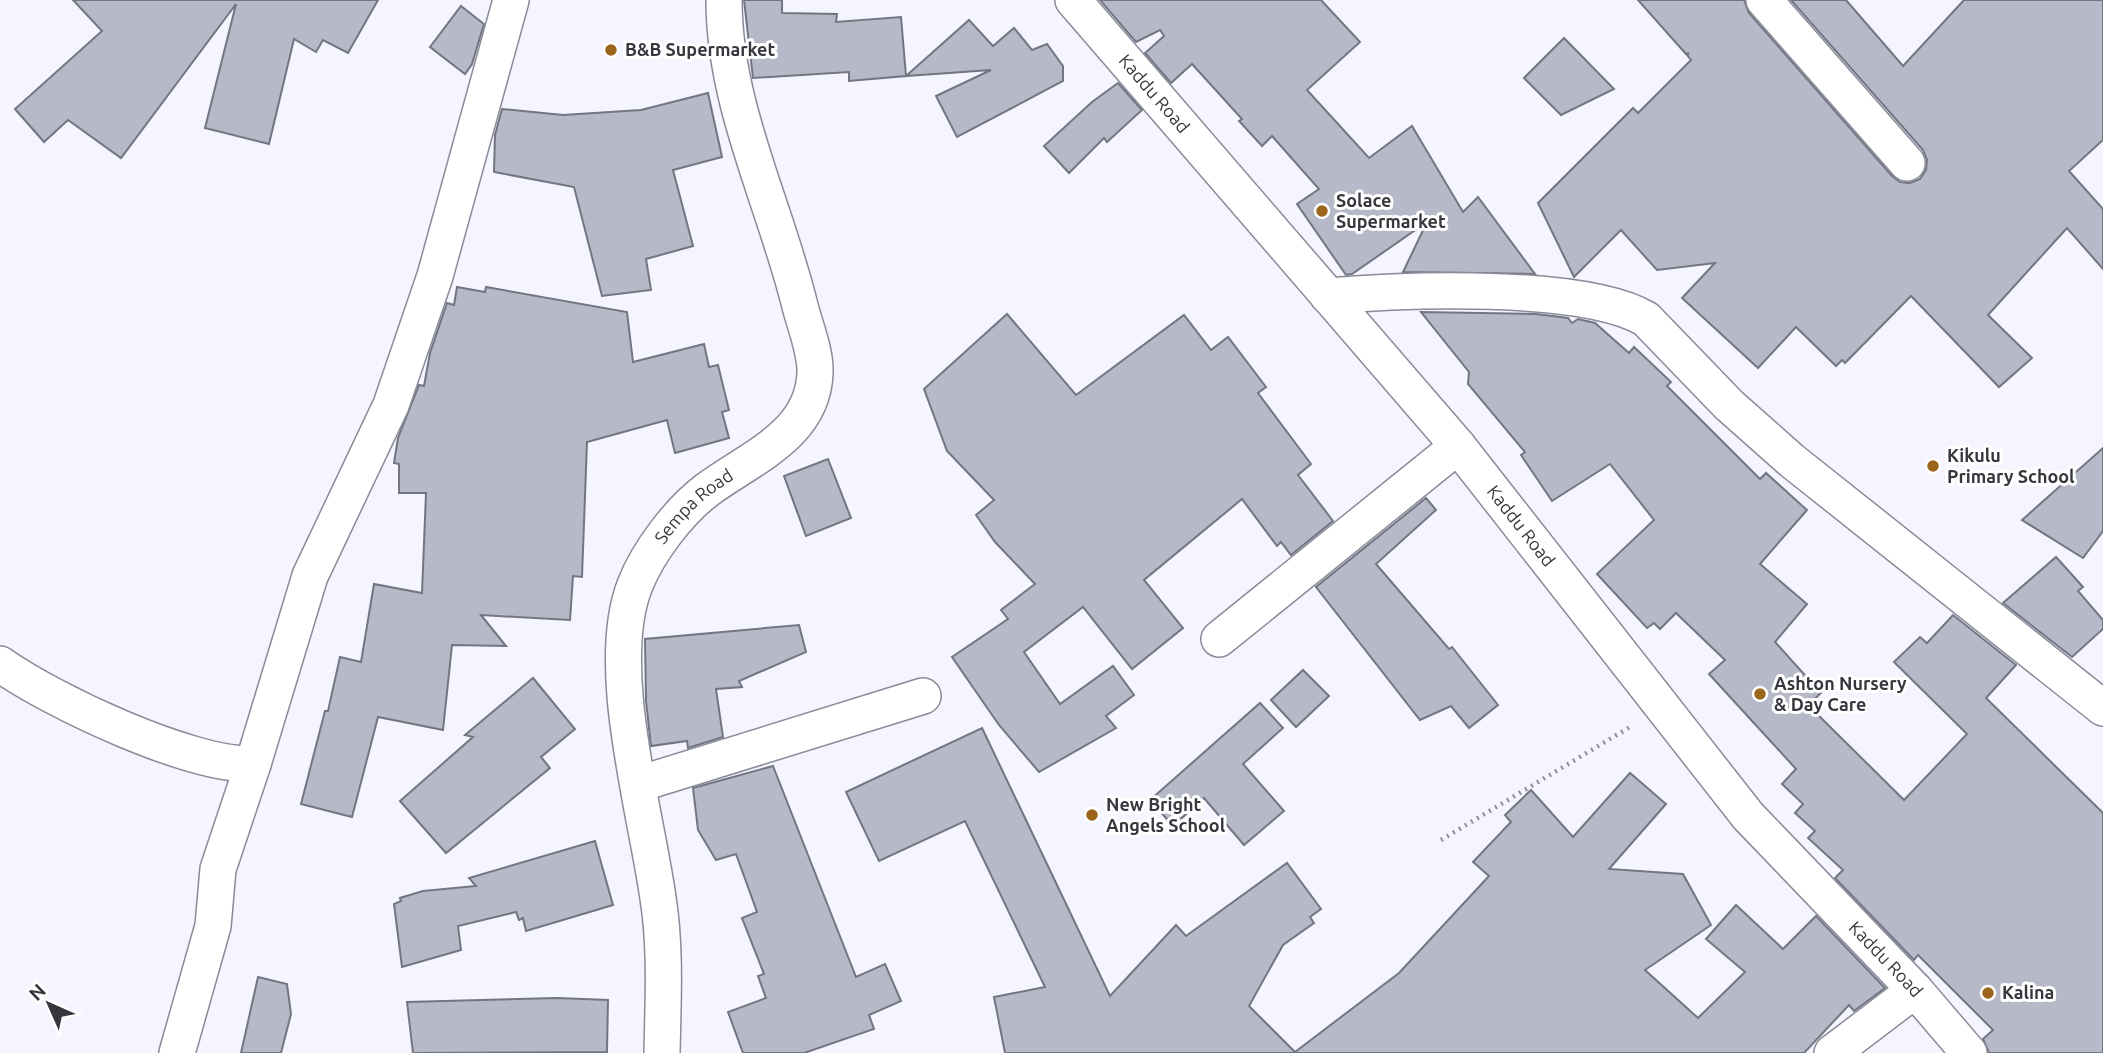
<svg xmlns="http://www.w3.org/2000/svg" width="2103" height="1053" viewBox="0 0 2103 1053" font-family="Ubuntu,sans-serif">
<style>
.building{fill:#b6b9c7;stroke:#737582;stroke-width:2}
.lines{fill:none;stroke-linecap:round;stroke-linejoin:round}
.street-casing{stroke:#898b99;stroke-width:38}
.path{stroke:#909199;stroke-width:4.5;stroke-dasharray:2 5;stroke-linecap:butt}
.street{stroke:#fff;stroke-width:35}
.poi-dot{fill:#9b651e;stroke:#fff;stroke-width:2.5}
.labels{text-anchor:middle;stroke-width:6;stroke-linejoin:round;paint-order:stroke}
.poi-label{font-size:18px;font-weight:bold;fill:#36373d;stroke:#fff;text-anchor:start}
.street-label{font-size:18px;fill:#36373d;stroke:#fff}
</style>
<rect width="100%" height="100%" fill="#f4f5fe"/>
<!-- building -->
<g class="building">
<path d="M73,0h305l-30,53 -25,-13 -7,12 -22,-13 -25,105 -64,-16 31,-124 -115,154 -53,-38 -24,22 -29,-33 87,-78z"/>
<path d="M744,0h38v13l55,1 -1,8 65,-5 5,59 -57,5v-9l-96,6z"/>
<path d="M1100,0h221l39,42 -53,48 62,68 43,-32 51,86 15,-15 57,77 -132,-2 24,-50 -75,52 -6,1 -49,-71 22,-15 -47,-53 -10,10 -23,-25 3,-2 -50,-55 -21,19 -26,-30 19,-17 -4,-6 -24,12z"/>
<path d="M1638,0h106l5,13 143,163 8,6 10,1 10,-4 6,-9 1,-10 -4,-10 -132,-150h55l57,66 61,-66h139v140l-34,31 34,38v60l-36,-41 -79,87 44,43 -33,29 -88,-91 -66,67 -3,-3 -6,6 -40,-39 -38,41 -76,-70 33,-35 -58,7 -36,-40 -47,47 -36,-74 95,-95 5,5 53,-53 -4,-5 2,-2 -3,1z"/>
<path d="M461,6l23,18 -12,40 -7,10 -35,-27z"/>
<path d="M969,20l24,26 21,-18 18,22 15,-6 16,22v15l-106,56 -21,-41 55,-26 -85,6z"/>
<path d="M1564,38l50,51 -53,26 -37,-37z"/>
<path d="M1118,83l24,27 -35,32 -3,-4 -35,35 -25,-27 48,-44z"/>
<path d="M708,93l14,64 -49,13 20,76 -47,13 5,31 -49,6 -28,-109 -80,-15 1,-37 7,-26 61,6 78,-5z"/>
<path d="M457,287l28,5 1,-5 141,25 6,50 71,-18 5,23 9,-2 11,45 -7,2 7,26 -54,15 -8,-33 -80,22 -5,135 -9,-1 -3,44 -89,-5 25,31 -54,-1 -9,85 -65,-13 -26,100 -51,-13 24,-93h3l12,-54 21,5 13,-78 48,9 4,-100h-27v-29l-5,-1 4,-25 21,-53 5,1 6,-33 17,-50 7,2z"/>
<path d="M1421,312l115,2 32,4 4,5 6,-4 17,4 34,30 5,-6 37,35 -4,4 93,93 6,-6 41,37 -47,54 47,40 -32,38 46,51 -13,12 96,95 63,-66 -73,-72 26,-25 7,6 26,-28 63,50 -30,33 117,115v240h-114l-6,-14 10,-9 -75,-75 -4,5 -79,-82 8,-8 -35,-32 7,-7 -20,-18 8,-9 -21,-20 14,-15 -87,-95 16,-14 -49,-47 -16,16 -6,-6 -7,5 -50,-54 57,-54 -44,-56 -58,37 -31,-46 4,-3 -57,-68 1,-12z"/>
<path d="M1007,314l69,81 108,-80 27,35 17,-13 38,50 -8,6 53,71 -13,11 35,46 -42,34 -10,-13 -4,4 -35,-47 -98,81 39,48 -51,41 -49,-62 -59,45 36,52 53,-38 21,29 -28,21 10,12 -77,44 -40,-47 -47,-68 56,-38 -7,-9 34,-26 -40,-42 -19,-27 18,-15 -47,-49 -23,-62z"/>
<path d="M2103,448v83l-20,27 -61,-38z"/>
<path d="M828,459l23,59 -45,18 -22,-60z"/>
<path d="M1426,498l10,12 -60,54 73,85 3,-2 46,58 -29,23 -18,-22 -31,14 -104,-133z"/>
<path d="M2056,557l27,30 -5,4 25,29v9l-31,28 -69,-54z"/>
<path d="M799,625l7,27 -67,29 3,6 -26,2 7,48 -35,11 -1,-7 -36,5 -5,-45 -1,-62z"/>
<path d="M1303,670l26,26 -33,31 -25,-27z"/>
<path d="M533,678l42,51 -34,28 9,11 -104,85 -46,-52 73,-64 -8,-2z"/>
<path d="M1260,703l23,25 -40,36 41,47 -40,34 -40,-47 -31,28 -23,-26z"/>
<path d="M982,728l128,268 66,-71 10,11 101,-73 34,46 -11,8 4,6 -31,22 -34,61 46,46 104,-79 90,-97 -16,-14 38,-40 -6,-7 26,-25 42,47 57,-64 36,31 -57,65 74,5 28,51 -66,45 53,48 47,-46 -39,-33 30,-34 47,44 33,-33 69,72 -31,23 -5,-6 -45,48h-799l-11,-56 51,-10 -80,-166 -86,40 -33,-69z"/>
<path d="M773,766l83,211 29,-13 16,37 -32,14 5,14 -70,24h-61l-15,-41 38,-14 -8,-22 6,-2 -22,-56 15,-6 -21,-58 -20,6 -18,-30 -5,-42z"/>
<path d="M595,841l18,64 -87,26 -3,-13 -4,2 -3,-8 -58,14 3,24 -59,17 -8,-63 7,-3 -1,-3 23,-7 53,-5 -7,-8z"/>
<path d="M258,977l29,7 4,30 -10,39h-40z"/>
<path d="M557,998l51,2 -1,52 -194,1 -6,-51z"/>
</g>
<g class="lines">
<!-- street casing -->
<g class="street-casing">
<g id="street">
<path id="s1" d="M1073,0l385,446 290,370 167,174 54,63"/>
<path d="M1764,0l143,163"/>
<path d="M1328,296c75,-6 255,-14 318,23l83,86 62,55 312,248"/>
<path d="M1219,639l239,-193"/>
<path d="M0,664c52,37 190,102 253,100l57,-188 81,-171 44,-129 76,-276"/>
<path d="M639,784l284,-88"/>
<path d="M177,1053l36,-127 5,-57 35,-105"/>
<path id="s2" d="M662,1053c1,-51 4,-105 -4,-155 -12,-86 -55,-233 -23,-313 13,-33 43,-73 72,-95 43,-32 106,-55 108,-117 1,-21 -10,-47 -15,-67 -25,-102 -76,-200 -76,-306"/>
<path d="M1832,1053l83,-63"/>
</g>
</g>
<!-- path -->
<path class="path" d="M1441,840l189,-113"/>
<!-- street -->
<use href="#street" class="street"/>
</g>
<!-- markers -->
<g class="poi-dot">
<circle cx="611" cy="50" r="7"/>
<circle cx="1322" cy="211" r="7"/>
<circle cx="1933" cy="466" r="7"/>
<circle cx="1760" cy="694" r="7"/>
<circle cx="1092" cy="815" r="7"/>
<circle cx="1988" cy="993" r="7"/>
</g>
<g class="labels">
<!-- poi labels -->
<g class="poi-label">
<text x="625" y="56">B&amp;B Supermarket</text>
<text x="1336" y="207">Solace<tspan x="1336" dy="21">Supermarket</tspan></text>
<text x="1947" y="462">Kikulu<tspan x="1947" dy="21">Primary School</tspan></text>
<text x="1774" y="690">Ashton Nursery<tspan x="1774" dy="21">&amp; Day Care</tspan></text>
<text x="1106" y="811">New Bright<tspan x="1106" dy="21">Angels School</tspan></text>
<text x="2002" y="999">Kalina</text>
</g>
<!-- street labels -->
<g class="street-label">
<text dy="6" stroke="none"><textPath href="#s1" startOffset="124">Kaddu Road</textPath></text>
<text dy="6" stroke="none"><textPath href="#s2" startOffset="572">Sempa Road</textPath></text>
<text dy="6" stroke="none"><textPath href="#s1" startOffset="691">Kaddu Road</textPath></text>
<text dy="6" stroke="none"><textPath href="#s1" startOffset="1258">Kaddu Road</textPath></text>
</g>
</g>
<!-- north arrow -->
<g transform="translate(49 1004) rotate(315)" stroke="#ffffff" stroke-width="5" paint-order="stroke">
<path d="M0-5L12 26L0 18L-12 26Z" fill="#36373d"/>
<text y="-10" font-size="19" font-weight="bold" text-anchor="middle" fill="#36373d">N</text>
</g>
</svg>
